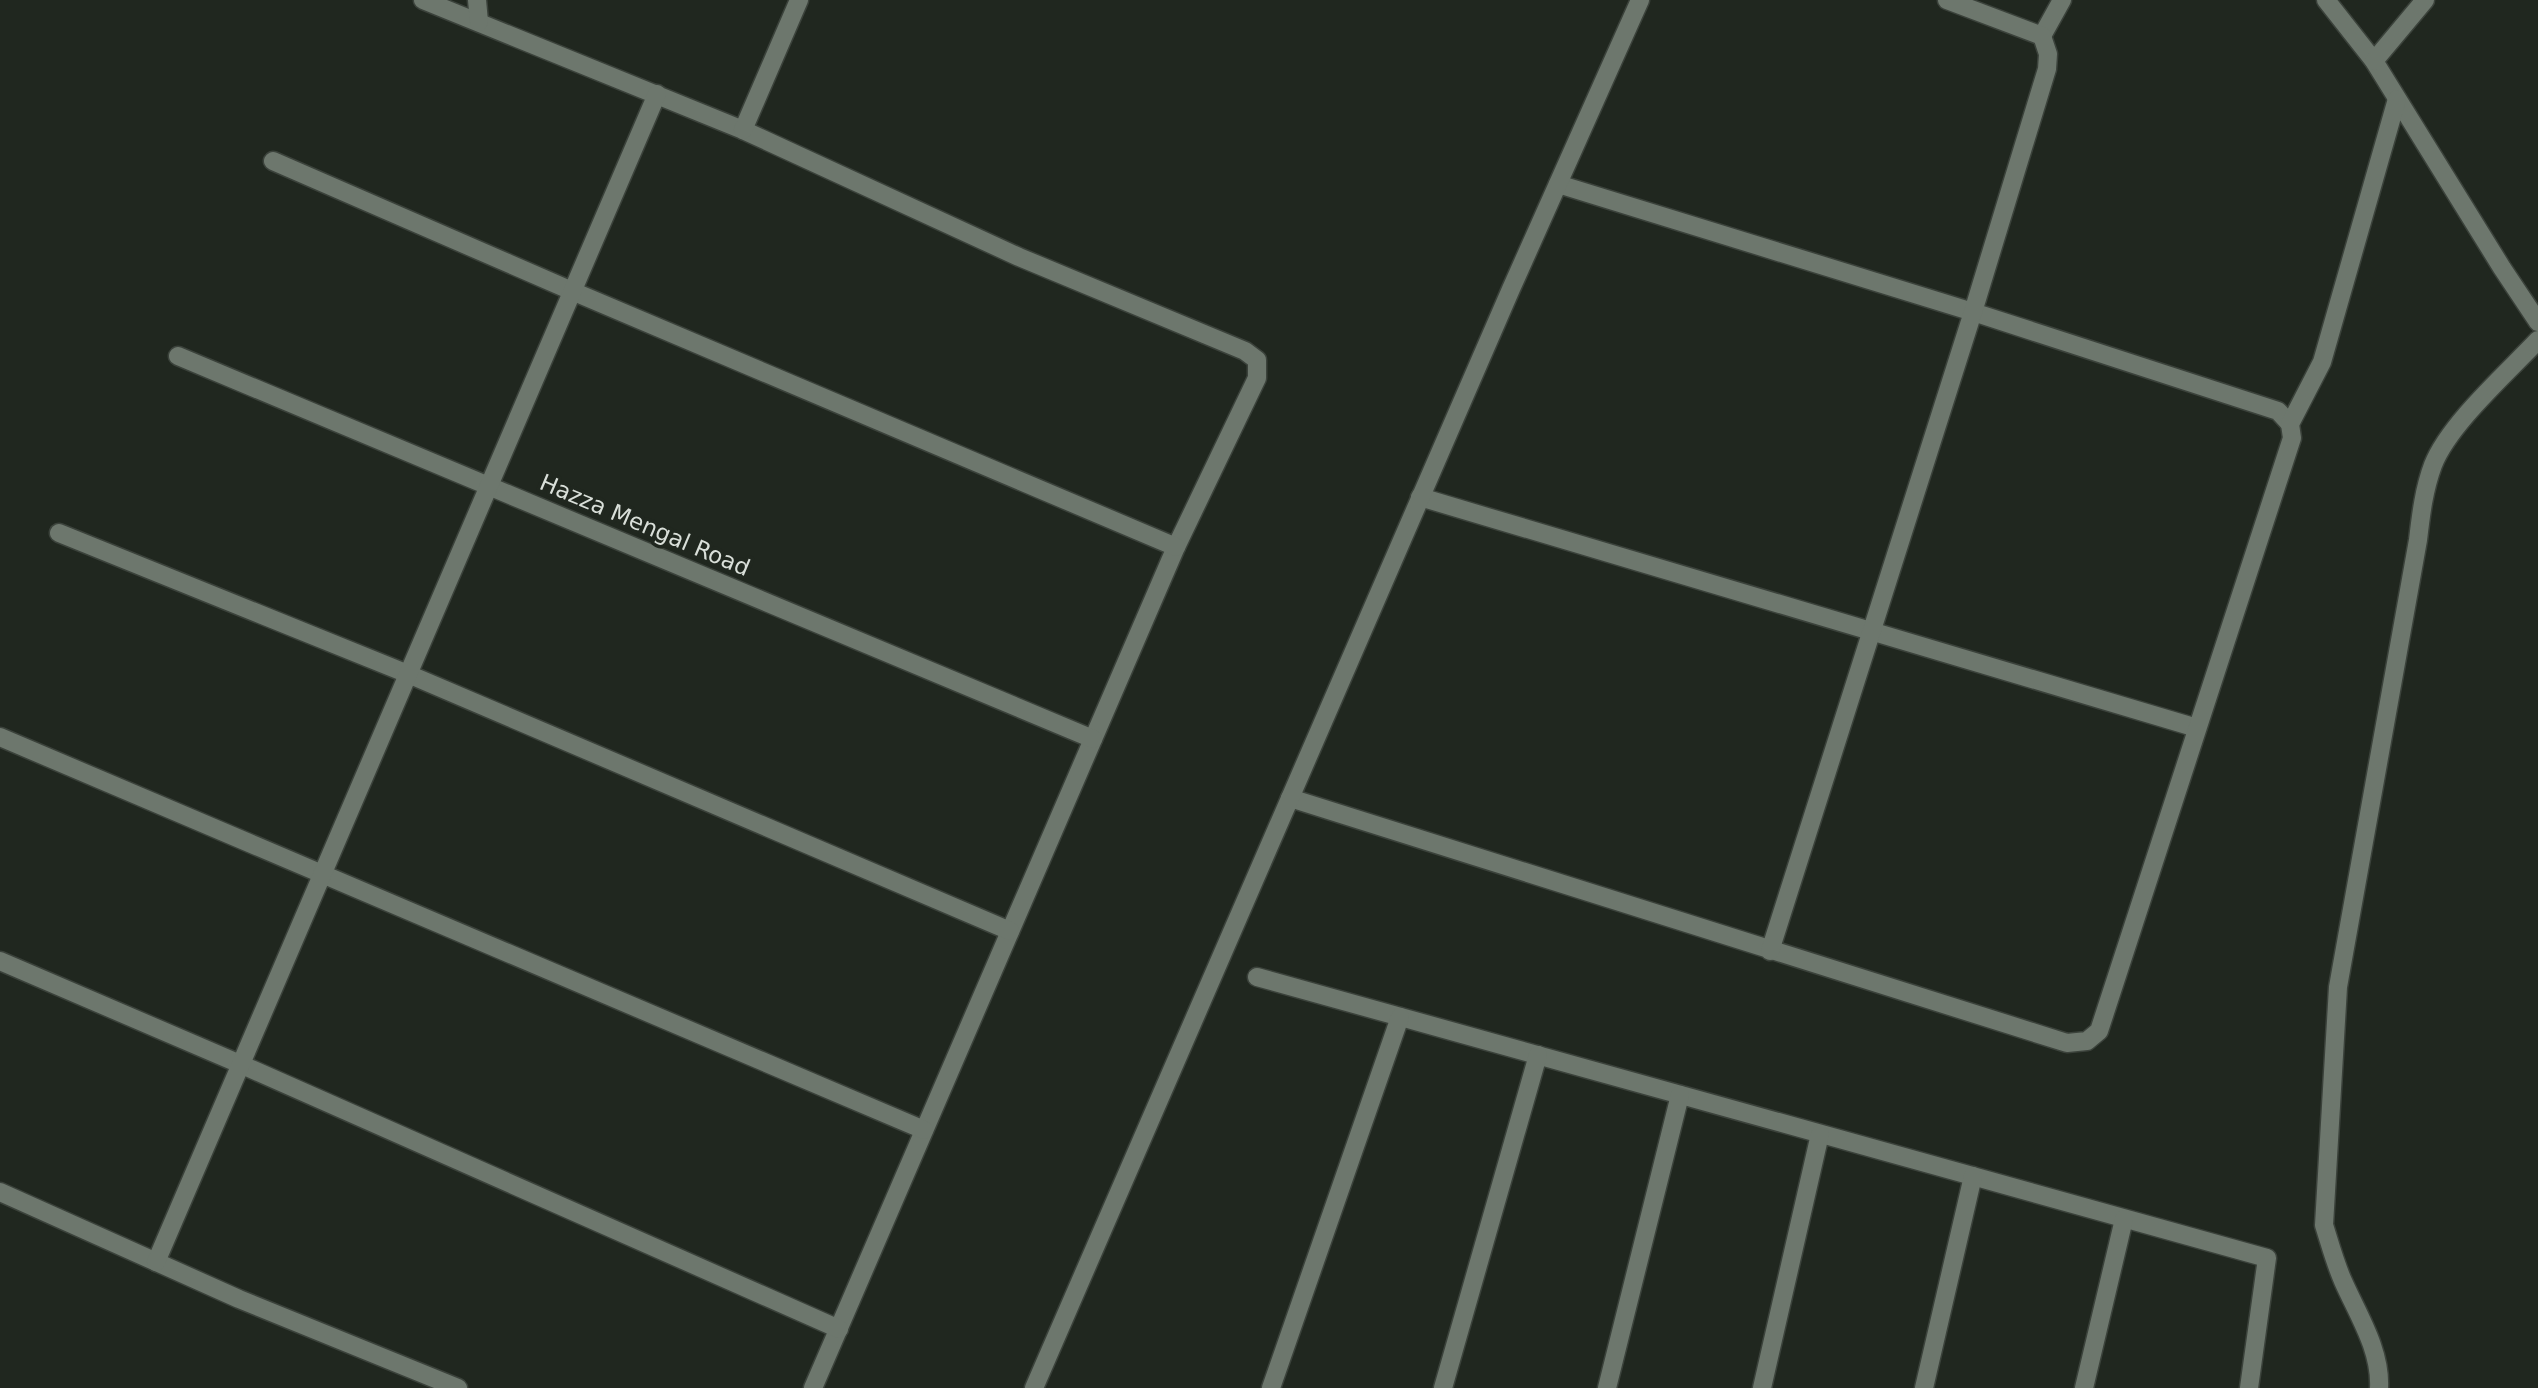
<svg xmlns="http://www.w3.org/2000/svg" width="2538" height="1388" viewBox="0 0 2538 1388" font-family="'DejaVu Sans',sans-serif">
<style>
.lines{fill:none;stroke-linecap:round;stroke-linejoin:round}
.minor-casing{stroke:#3b423b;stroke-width:21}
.minor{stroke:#6d776d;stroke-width:18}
.labels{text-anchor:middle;stroke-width:7;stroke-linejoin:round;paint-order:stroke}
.street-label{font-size:23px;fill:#d9dfd9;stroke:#20271f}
</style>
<rect width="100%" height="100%" fill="#20271f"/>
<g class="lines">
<!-- minor casing -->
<g class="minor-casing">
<g id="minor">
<path d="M423,0l320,130 276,127 226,94 12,9v18l-81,169 -363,841"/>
<path d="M477,0l2,22"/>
<path d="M2326,0l48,61 128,207 36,54"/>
<path d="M2042,36l20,-36"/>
<path d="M2374,61l51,-61"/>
<path d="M743,130l56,-130"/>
<path d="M273,161l299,130 604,256"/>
<path d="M1558,184l415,128 305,99 12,13"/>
<path d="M178,356l915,383"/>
<path d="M1420,497l777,231"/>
<path d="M59,533l349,141 602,257"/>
<path d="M0,737l924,393"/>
<path d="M1290,798l777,245 20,-2 12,-10 193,-593 -2,-14 32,-62 75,-263"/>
<path d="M1770,951l203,-639 74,-243 1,-15 -6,-18 -95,-36"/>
<path d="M0,961l240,103 599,265"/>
<path d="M1257,977l1010,281 -18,130"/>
<path d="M0,1192l239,107 219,89"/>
<path d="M156,1262l501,-1168"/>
<path d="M1034,1388l477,-1099 129,-289"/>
<path d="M1271,1388l129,-371"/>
<path d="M1443,1388l95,-333"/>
<path d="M1607,1388l73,-293"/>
<path d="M1762,1388l58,-254"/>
<path d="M1924,1388l49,-212"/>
<path d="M2084,1388l40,-169"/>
<path d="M2379,1388c2,-38 -21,-73 -36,-107 -8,-18 -13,-37 -19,-56l14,-238 80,-447c3,-26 6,-51 15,-75 16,-41 74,-92 105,-125"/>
</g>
</g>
<!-- minor -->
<use href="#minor" class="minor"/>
</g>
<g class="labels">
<!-- street labels -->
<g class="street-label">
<text transform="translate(645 525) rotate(23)" y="8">Hazza Mengal Road</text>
</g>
</g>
</svg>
